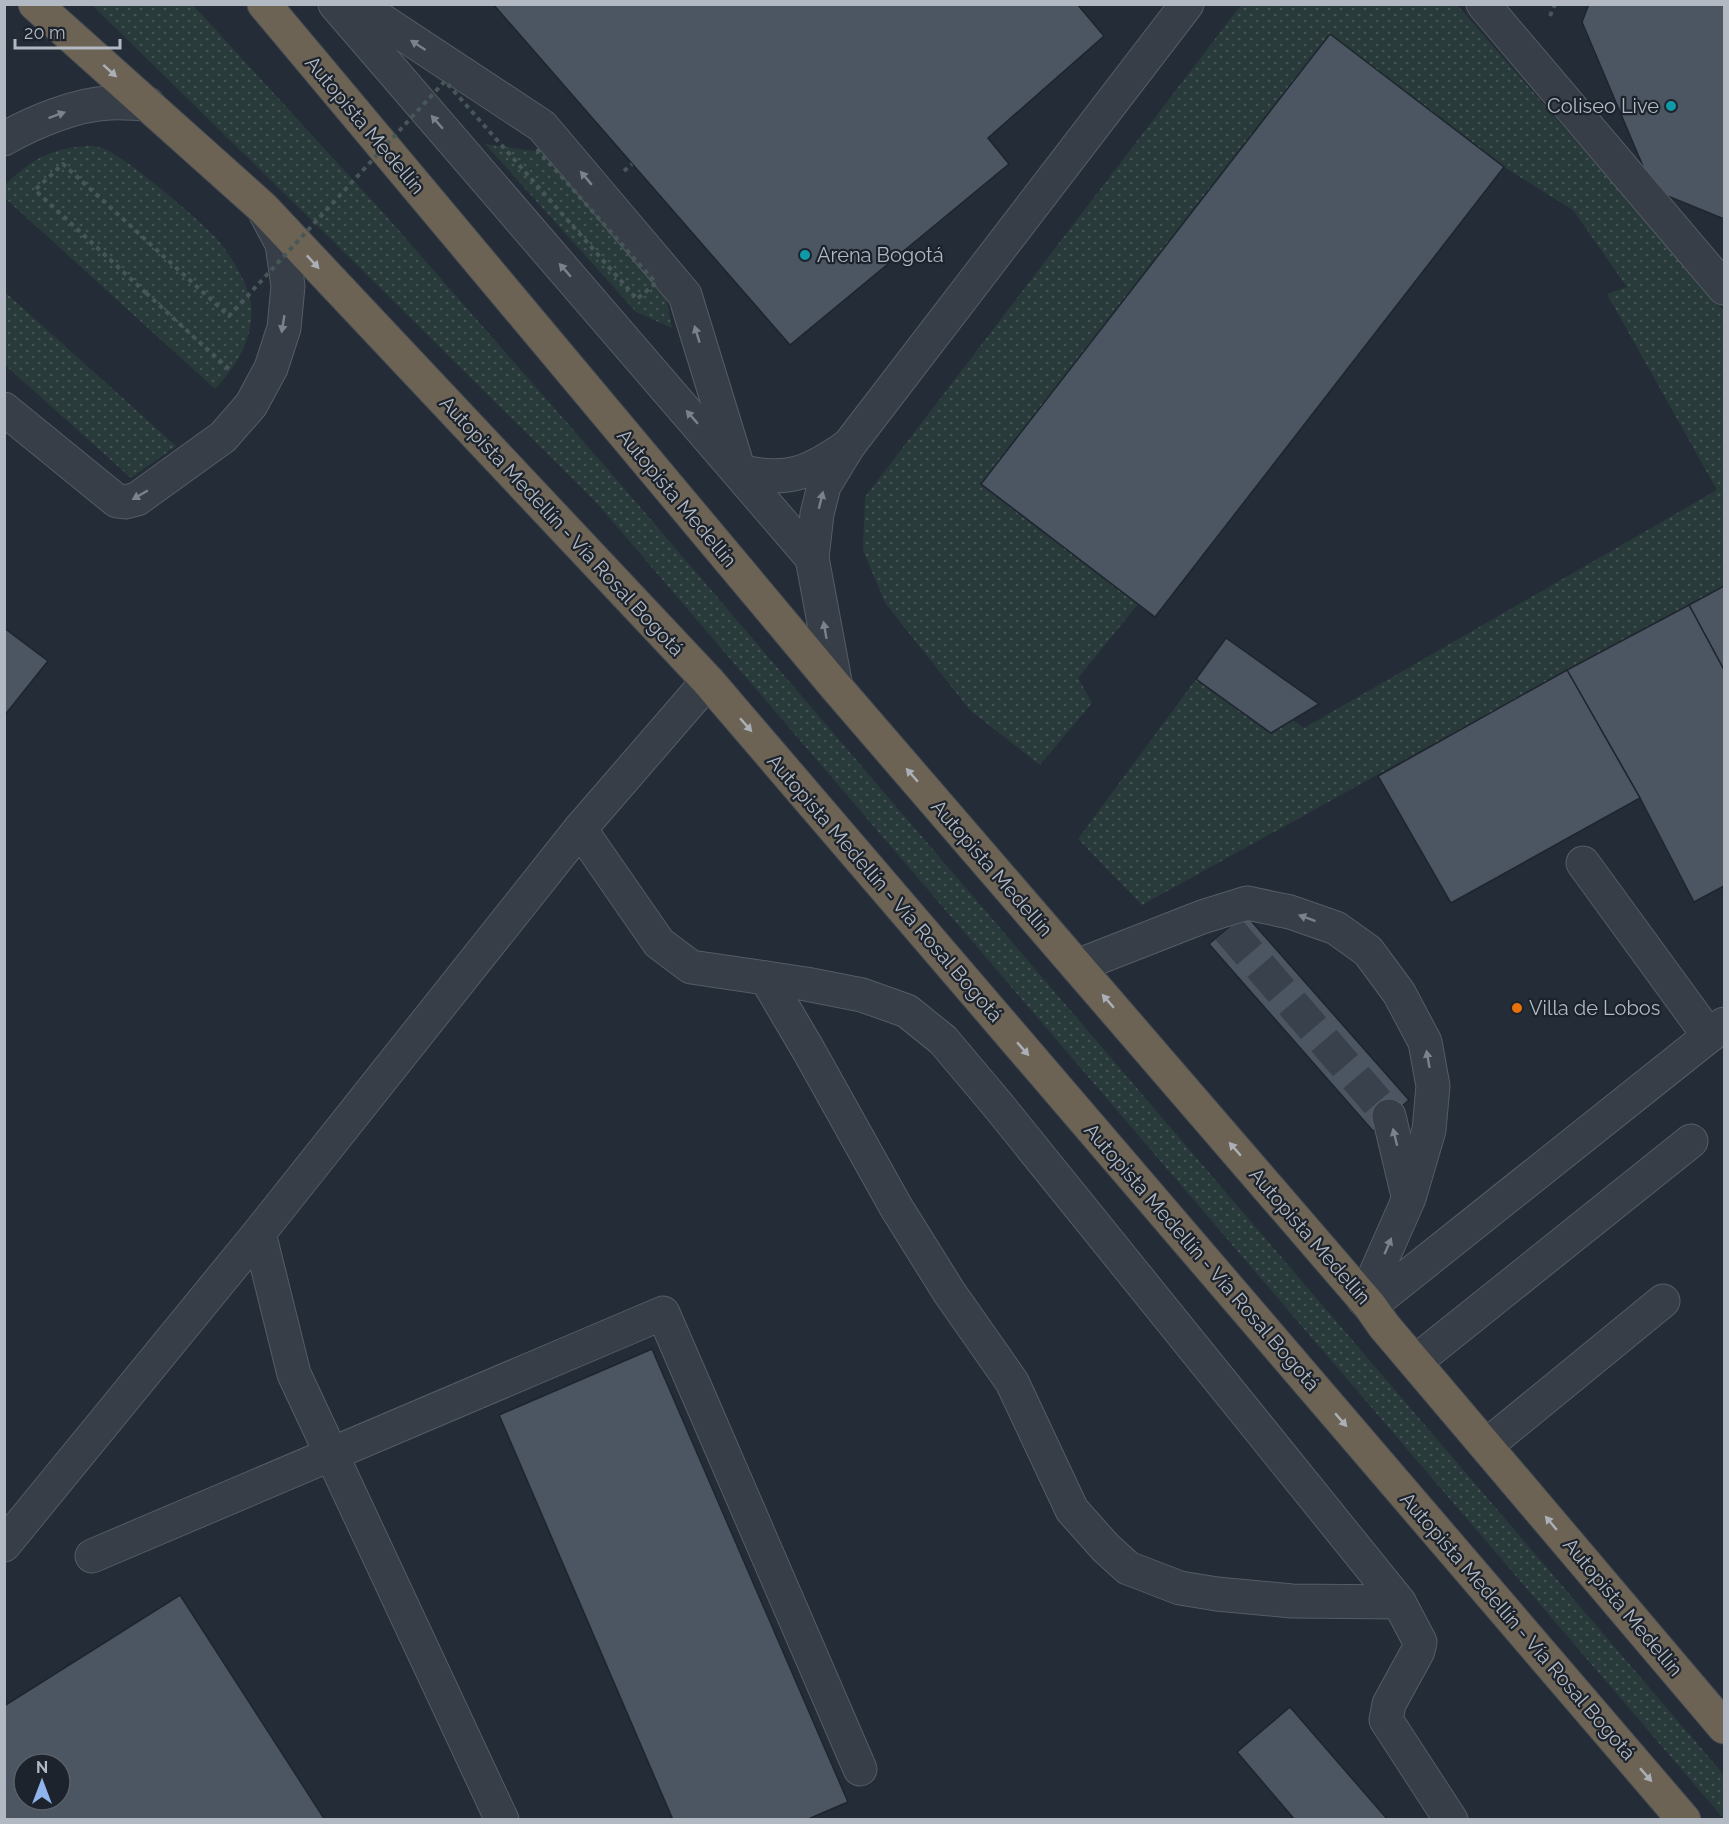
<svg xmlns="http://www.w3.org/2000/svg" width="1729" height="1824" viewBox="0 0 1729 1824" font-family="Raleway,sans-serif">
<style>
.grass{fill:url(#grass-dots)}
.building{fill:#4c5662;stroke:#1e252e;stroke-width:1.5;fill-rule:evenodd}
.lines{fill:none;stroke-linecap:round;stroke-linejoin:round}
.minor-tunnel{stroke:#39414c;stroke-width:33;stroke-dasharray:33 16;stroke-linecap:butt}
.minor-casing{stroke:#555c65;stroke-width:35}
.highway-casing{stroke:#424952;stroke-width:35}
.path{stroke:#475759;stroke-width:4;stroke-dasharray:4.5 4.5;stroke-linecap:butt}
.minor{stroke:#373e47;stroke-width:33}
.highway{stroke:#6c6355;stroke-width:33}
.path-bridge{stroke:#475759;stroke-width:4;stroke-dasharray:4.5 4.5;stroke-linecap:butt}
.oneway{fill:#7b828b}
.oneway2{fill:#abb0b8}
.culture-dot{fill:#0f9aa8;stroke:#1c232c;stroke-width:2}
.food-dot{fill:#e8710a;stroke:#1c232c;stroke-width:2}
.labels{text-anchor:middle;stroke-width:4.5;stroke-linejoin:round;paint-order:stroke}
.poi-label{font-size:20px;fill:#b2b9c3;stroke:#1c232c;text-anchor:start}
.street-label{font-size:20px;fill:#b2b9c3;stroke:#1c232c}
</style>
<defs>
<pattern id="grass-dots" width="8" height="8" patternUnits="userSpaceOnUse" patternTransform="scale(1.5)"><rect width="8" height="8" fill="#293a3a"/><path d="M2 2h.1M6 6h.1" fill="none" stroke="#465455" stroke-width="1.8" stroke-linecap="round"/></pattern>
</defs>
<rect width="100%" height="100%" fill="#242c37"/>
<!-- grass -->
<g class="grass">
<path d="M92,5h101l194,212 230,263 1107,1295v44l-1129,-1318 -248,-246z"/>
<path d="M1241,5h216l267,306v275l-157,84 -425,235 -64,-66 118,-160 97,41 11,8 413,-238 -110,-196 20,-7 -54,-77 -69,-43 -515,307 149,130 -60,74 14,25 -52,62 -70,-55 -85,-107 -22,-53 2,-53z"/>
<path d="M485,144l62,9 117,134 8,41 -36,-16z"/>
<path d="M76,147c7,0 15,-2 22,0 21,3 99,71 116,89 15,16 33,45 37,67 4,33 -15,64 -36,86l-210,-191v-13c22,-21 39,-34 71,-38z"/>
<path d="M5,292l171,154 -45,32 -126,-113z"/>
</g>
<!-- building -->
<g class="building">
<path d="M493,4h584l27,32 -116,102 21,26 -219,181z"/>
<path d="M1589,4h135v215l-71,-29 -71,-168z"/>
<path d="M1330,34l174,133 -349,450 -174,-133z"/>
<path d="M1724,586v84l-35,-65z"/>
<path d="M1689,605l35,65v216l-30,16 -54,-104 -73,-128z"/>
<path d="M4,628l44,33 -44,55z"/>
<path d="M1226,638l93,66 -48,29 -75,-54z"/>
<path d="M1567,670l73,128 -189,105 -73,-127z"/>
<path d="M1245,914l164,186 -36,31 -164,-187z"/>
<path d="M652,1349l196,453 -42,18h-133l-174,-405z"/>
<path d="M180,1595l145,225h-321v-114zM24,1764h36v36h-36z"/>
<path d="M1290,1707l98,113h-93l-58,-68z"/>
</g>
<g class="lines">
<!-- minor-tunnel -->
<path class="minor-tunnel" d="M1228,929l161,187"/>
<!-- minor casing -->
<g class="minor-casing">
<g id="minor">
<path d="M335,4l477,554 24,129"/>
<path d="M357,4l185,122 143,169 54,176c48,12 71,2 110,-26"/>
<path d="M1483,4l241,284"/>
<path d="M4,139c29,-17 73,-35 106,-36 13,-1 26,1 38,1"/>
<path d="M4,409l113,92 8,1 12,-3 86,-62 28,-32 20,-37 13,-40 4,-42 -6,-42 -16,-30"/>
<path d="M812,558l5,-44 7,-28 25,-41 338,-441"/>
<path d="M580,829l79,114 32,24 115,17 56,11 45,16 36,29 54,64 402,498 21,40 -2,9 -29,53 -3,16 65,100"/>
<path d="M1583,863l126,173"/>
<path d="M1077,966l125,-49 45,-14 43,9 46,16 32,23 31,42 26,49 8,44 -4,44 -20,68 -45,102"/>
<path d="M766,978l43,73 87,156 53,85 63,90 60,128 34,38 22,20 52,20 37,6 75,7 107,1"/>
<path d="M1389,1116l19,80"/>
<path d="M259,1233l35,141 208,446"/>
<path d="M1370,1306l354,-282"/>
<path d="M1415,1362l276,-221"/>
<path d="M1486,1446l177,-145"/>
<path d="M4,1545l255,-312 321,-404 128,-148"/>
<path d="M92,1556l571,-243 197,456"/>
</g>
</g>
<!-- highway casing -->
<g class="highway-casing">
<g id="highway">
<path d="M35,4l228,204 445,473 976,1139"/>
<path d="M264,4l572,683 534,619 14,20 340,401"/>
</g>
</g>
<!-- path -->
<g class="path">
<path d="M1550,16l5,-12"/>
<path d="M624,171l8,-7"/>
<path d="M146,293l86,79"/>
</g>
<!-- minor -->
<use href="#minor" class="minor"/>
<!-- highway -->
<use href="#highway" class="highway"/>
<!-- path-bridge -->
<path class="path-bridge" d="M146,293l-111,-103 28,-26 166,152 216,-235 192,218 19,-16 -119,-134"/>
</g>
<!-- one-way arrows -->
<defs><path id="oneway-solid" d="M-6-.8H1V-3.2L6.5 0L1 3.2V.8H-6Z" transform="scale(1.5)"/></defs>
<g class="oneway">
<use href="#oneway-solid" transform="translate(418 45) rotate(-147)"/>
<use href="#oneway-solid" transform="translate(57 115) rotate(-20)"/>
<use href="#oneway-solid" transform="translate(437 122) rotate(-131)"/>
<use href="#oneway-solid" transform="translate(586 178) rotate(-130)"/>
<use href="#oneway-solid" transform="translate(565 270) rotate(-131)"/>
<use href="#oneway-solid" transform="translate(283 324) rotate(99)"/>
<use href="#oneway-solid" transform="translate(697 334) rotate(-107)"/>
<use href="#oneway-solid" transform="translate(692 417) rotate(-131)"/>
<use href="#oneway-solid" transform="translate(140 495) rotate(150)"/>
<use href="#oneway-solid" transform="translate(821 500) rotate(-76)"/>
<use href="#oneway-solid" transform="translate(825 630) rotate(-100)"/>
<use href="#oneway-solid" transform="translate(1307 918) rotate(-160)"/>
<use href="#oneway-solid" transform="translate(1428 1059) rotate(-100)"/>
<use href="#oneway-solid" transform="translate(1395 1137) rotate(-104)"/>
<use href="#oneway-solid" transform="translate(1388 1246) rotate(-67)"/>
</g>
<g class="oneway2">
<use href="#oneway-solid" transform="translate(110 71) rotate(42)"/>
<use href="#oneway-solid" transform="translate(313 262) rotate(47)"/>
<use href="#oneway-solid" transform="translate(746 725) rotate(49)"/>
<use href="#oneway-solid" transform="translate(912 775) rotate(-131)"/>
<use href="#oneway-solid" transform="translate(1108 1001) rotate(-131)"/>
<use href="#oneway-solid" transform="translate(1023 1049) rotate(49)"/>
<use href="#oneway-solid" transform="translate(1235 1149) rotate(-131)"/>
<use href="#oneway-solid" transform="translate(1341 1420) rotate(49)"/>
<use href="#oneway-solid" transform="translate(1551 1523) rotate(-130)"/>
<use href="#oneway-solid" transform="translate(1646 1775) rotate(49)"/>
</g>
<!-- markers -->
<g class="culture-dot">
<circle cx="1671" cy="106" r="6"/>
<circle cx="805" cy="255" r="6"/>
</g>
<circle class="food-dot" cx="1517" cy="1008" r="6"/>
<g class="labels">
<!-- poi labels -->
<g class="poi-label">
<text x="1659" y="113" text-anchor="end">Coliseo Live</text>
<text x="817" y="262">Arena Bogotá</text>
<text x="1529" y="1015">Villa de Lobos</text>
</g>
<!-- street labels -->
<g class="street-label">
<text transform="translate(365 125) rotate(50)" y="7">Autopista Medellín</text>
<text transform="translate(677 498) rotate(50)" y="7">Autopista Medellín</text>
<text transform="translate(562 526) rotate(47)" y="7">Autopista Medellín - Vía Rosal Bogotá</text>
<text transform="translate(992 868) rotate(49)" y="7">Autopista Medellín</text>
<text transform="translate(885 888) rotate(49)" y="7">Autopista Medellín - Vía Rosal Bogotá</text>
<text transform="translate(1310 1236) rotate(49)" y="7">Autopista Medellín</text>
<text transform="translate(1202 1257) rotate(49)" y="7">Autopista Medellín - Vía Rosal Bogotá</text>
<text transform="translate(1623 1607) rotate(50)" y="7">Autopista Medellín</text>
<text transform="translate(1518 1626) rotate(49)" y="7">Autopista Medellín - Vía Rosal Bogotá</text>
</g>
</g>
<!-- border -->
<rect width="1729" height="1824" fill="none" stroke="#b2b9c3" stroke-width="12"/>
<!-- north arrow -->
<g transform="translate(42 1782)"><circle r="28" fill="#1c232c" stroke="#585f68" stroke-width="1.5"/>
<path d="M0-4.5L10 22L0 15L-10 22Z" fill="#8fb4eb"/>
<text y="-9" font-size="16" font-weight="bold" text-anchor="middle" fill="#b2b9c3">N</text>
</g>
<!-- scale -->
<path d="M15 39v9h105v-9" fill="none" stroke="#b2b9c3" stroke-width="3"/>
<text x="24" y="39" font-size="18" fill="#b2b9c3" stroke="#1c232c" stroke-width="4.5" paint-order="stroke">20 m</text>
</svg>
